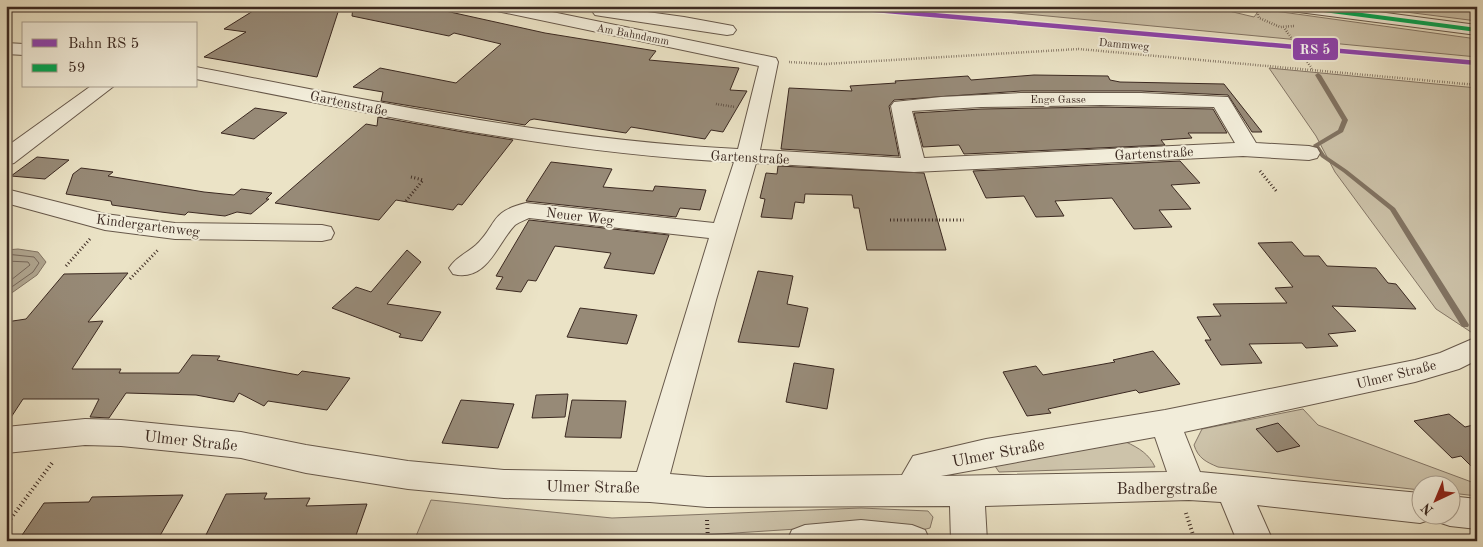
<svg xmlns="http://www.w3.org/2000/svg" width="1483" height="547" viewBox="0 0 1483 547" font-family="'Old Standard TT',serif">
<style>
.green{fill:#cdc3aa;stroke:#847666}
.water{fill:#afa48e;stroke:#817362}
.lines{fill:none;stroke-linecap:round;stroke-linejoin:round}
.shore{stroke:#756658;stroke-width:1}
.stream{fill:#817362;fill-rule:evenodd}
.building{fill:#978a77;stroke:#3b2921}
.minor-casing{stroke:#67584a;stroke-width:2}
.path-far2{stroke:#3b2921;stroke-width:2.5;stroke-dasharray:0.5 2;stroke-linecap:butt}
.path-far1{stroke:#3b2921;stroke-width:3;stroke-dasharray:1 2.5;stroke-linecap:butt}
.path{stroke:#3b2921;stroke-width:4;stroke-dasharray:1 3;stroke-linecap:butt}
.minor{fill:#f2edda;fill-rule:evenodd}
.bus-1-casing{stroke:#f2edda;stroke-width:6}
.bus-1{stroke:#00a651;stroke-width:4}
.rail-1-casing{stroke:#f2edda;stroke-width:7}
.rail-1{stroke:#8e44ad;stroke-width:4.5}
.labels{text-anchor:middle;stroke-width:4;stroke-linejoin:round;paint-order:stroke}
.far-street-label{font-size:11px;fill:#3b2921;stroke:#f2edda}
.street-label{font-size:14px;fill:#3b2921;stroke:#f2edda}
.near-street-label{font-size:16px;fill:#3b2921;stroke:#f2edda}
.line-badge{stroke:#f2edda;stroke-width:2}
.badge-label{font-size:14px;text-anchor:middle;font-weight:bold;fill:#fff}
</style>
<rect width="100%" height="100%" fill="#ebe3c6"/>
<filter id="stains"><feTurbulence type="fractalNoise" baseFrequency=".004" numOctaves="4"/><feColorMatrix values="0 0 0 0 .2 0 0 0 0 .09 0 0 0 0 .02 0 0 0 .5 -.17"/></filter>
<radialGradient id="worn" r=".72"><stop offset=".6" stop-color="#630" stop-opacity="0"/><stop offset="1" stop-color="#630" stop-opacity=".3"/></radialGradient>
<!-- green -->
<g class="green">
<path d="M943,6h265l46,11 6,-8 217,30v18z"/>
<path d="M1358,6h103l16,2v13z"/>
<path d="M1269,68l208,20v248l-41,-27 -101,-137 -19,-36z"/>
<path d="M1303,409l15,16 159,59v12l-26,-3 -1,-9h-30v6l-202,-23c-12,-5 -20,-9 -24,-22l8,-16z"/>
<path d="M1126,442c13,6 23,12 29,25l-156,5 -4,-6z"/>
<path d="M431,500l181,18 249,-10 67,3 5,6 -3,11 -16,4 -55,-7 -248,16h-197z"/>
</g>
<!-- water -->
<path class="water" d="M18,249l20,3 8,10 -9,13 -31,22v-47z"/>
<g class="lines">
<!-- shore -->
<g class="shore">
<path d="M6,254l28,3 5,6 -6,9 -27,19"/>
<path d="M6,261l22,1 2,3 -24,19"/>
</g>
<!-- stream -->
<path class="stream" d="M1318,73l3,2 27,45 -5,12 -24,14 6,9 22,15 48,38 73,115 1,2 -1,2h-6l-72,-117 -47,-38 -22,-15 -8,-12 25,-15 4,-10 -27,-45z"/>
</g>
<!-- building -->
<g class="building">
<path d="M261,6h79l-23,71 -113,-20 42,-25 -22,-3z"/>
<path d="M353,6h70l122,27 111,18 -7,9 90,8 -9,22 17,1 -24,41 -12,-2 -6,9 -74,-12 -5,6 -92,-14 -4,1 -5,5 -144,-24 2,-9 -30,-5 27,-19 76,15 45,-39 -47,-11 -5,3 -97,-20z"/>
<path d="M1034,75l74,1 2,4 10,2 104,2 38,48h-10l-24,-37 -87,-4h-120l-127,9 -5,6 10,50 -118,-7 8,-61 63,3 -2,-5 46,-3 -1,-2 73,-5 3,4z"/>
<path d="M1101,107l112,2 14,24h-39l4,5 -31,2 4,5 -201,9 -5,-9 -36,2 -9,-34 67,-4z"/>
<path d="M255,108l32,5 -33,26 -33,-6z"/>
<path d="M378,117l85,15 50,8 -51,65 -4,-1 -5,6 -57,-10 -17,20 -104,-17 91,-79 11,2z"/>
<path d="M37,157l32,3 -24,19 -34,-3z"/>
<path d="M1180,161l20,22 -29,2 20,24 -32,1 13,17 -38,2 -22,-31 -57,3 9,15 -28,1 -12,-21 -38,2 -13,-27z"/>
<path d="M551,162l61,7 -9,18 50,4 2,-5 51,4 -6,20 -20,-2 -4,9 -150,-16z"/>
<path d="M778,166l146,7 22,77h-79l-8,-42h-5l-2,-13 -47,-1 -1,9 -9,-1 -3,17 -31,-2 4,-18 -5,-1 6,-25 11,1z"/>
<path d="M81,168l32,4 -5,4 96,16 30,3 7,-6 31,4 -6,6h3l-18,15 -14,-2 -12,4 -37,-4 -3,3 -24,-3 -49,-7 -1,-4 -45,-7 7,-20z"/>
<path d="M529,220l140,15 -15,39 -50,-6 7,-15 -56,-7 -19,35 -8,-1 -7,12 -25,-3 7,-12 -7,-1z"/>
<path d="M1292,242l12,14h15l8,10 49,2 12,15 8,1 20,25 -84,-3 24,25 -28,3 10,12 -32,2 -4,-5 -53,1 13,19 -41,2 -16,-25h6l-14,-23 24,-1 -8,-12 74,-1 -12,-15 18,-1 -35,-44z"/>
<path d="M407,250l14,12 -34,42 54,8 -19,29 -23,-4 2,-3 -69,-26 24,-21 15,5z"/>
<path d="M758,271l35,5 -6,28 21,4 -9,39 -61,-5z"/>
<path d="M128,273l-40,49 15,-1 -31,48h49l-2,4h60l13,-18 28,1 -3,4 81,15 4,-4 48,7 -23,32 -59,-9 -4,5 -25,-13 -5,9 -38,-7 -70,-2 -17,25 -19,-1 9,-18h-76l-17,26v-103l20,-3 38,-45z"/>
<path d="M580,308l57,7 -10,29 -60,-7z"/>
<path d="M1153,351l27,33 -41,9 -3,-3 -88,19 3,4 -24,3 -24,-44 33,-6 7,9 72,-13 -2,-2z"/>
<path d="M794,363l40,6 -7,40 -41,-7z"/>
<path d="M568,394l-3,23 -33,1 4,-23z"/>
<path d="M461,400l53,4 -16,44 -56,-5z"/>
<path d="M572,400l54,1 -5,37 -56,-1z"/>
<path d="M1449,414l16,13 12,-3v48l-16,-16 -9,2 -38,-37z"/>
<path d="M1278,423l22,23 -23,6 -21,-23z"/>
<path d="M267,493l-3,6 46,-1 -4,8 61,-2 -13,37h-151l23,-47z"/>
<path d="M183,495l-26,46h-139l26,-38 45,-1 3,-5z"/>
</g>
<g class="lines">
<!-- minor casing -->
<g class="minor-casing">
<g id="minor">
<path d="M489,6h34l253,52 2,4 -18,88 141,8 -10,-52 3,-4 47,-5 80,-4h120l87,4 28,46 53,3 8,2 3,5 -3,5 -8,2 -66,-4 -329,16 -158,-9 -40,137 -46,174 37,3 195,-2 11,-19 73,-17 179,-29 250,-50 25,-7 37,-16v23l-18,9 -44,13 -231,50 16,40 220,21v21h14l-2,5 -12,4 -163,-18 16,36h-36l-16,-39 -32,-2 -204,6 2,35h-36l-1,-35 -243,1 -57,-5 -146,-4 -96,-9 -102,-16 -65,-15 -120,-12 -36,-1 -79,8v-26l79,-8 36,1 120,12 65,13 102,16 96,9 133,2 72,-234 -180,-20c-4,2 -10,4 -14,7 -17,17 -28,58 -62,49l-4,-6c7,-11 18,-15 27,-23 22,-21 13,-33 50,-42l188,20 20,-61c-182,-9 -360,-48 -538,-83v-12c180,35 359,73 542,82l21,-83 -262,-55zM1101,105l113,2 21,36 -311,15 -12,-47 69,-4zM1155,437l12,35 -226,4z"/>
<path d="M604,6l80,11 49,9 3,4 -3,4 -6,1 -126,-19 -6,-1 -3,-4 3,-4z"/>
<path d="M1283,6h50l144,19v10l-186,-24z"/>
<path d="M6,43l18,1v11l-18,-1z"/>
<path d="M91,86h23l-100,77 -8,2v-18z"/>
<path d="M6,189l99,25 70,9 147,2 9,2 3,6 -3,6 -9,2 -147,-2 -70,-9 -99,-27z"/>
<path d="M1450,496l27,3v30l-27,-3 -12,-4 -4,-8h16z"/>
<path d="M861,520l51,5 13,5 5,11h-143l5,-11 13,-5z"/>
</g>
</g>
<!-- path-far2 -->
<g class="path-far2">
<path d="M910,6l18,2v5"/>
<path d="M1237,6l19,3 3,9 21,9 14,-1"/>
<path d="M1256,9l15,2"/>
<path d="M1285,29l9,13"/>
<path d="M1306,60l6,9"/>
<path d="M789,62l36,2 254,-15 398,36"/>
<path d="M716,104l19,3"/>
</g>
<!-- path-far1 -->
<g class="path-far1">
<path d="M1260,171l17,21"/>
<path d="M406,201l17,-21 -12,-3"/>
<path d="M890,220h74"/>
<path d="M66,266l24,-27"/>
<path d="M130,279l28,-29"/>
</g>
<!-- path -->
<g class="path">
<path d="M1186,513l9,28"/>
<path d="M707,520l1,21"/>
<path d="M6,525l46,-62"/>
</g>
<!-- minor -->
<use href="#minor" class="minor"/>
<!-- bus-1 casing -->
<g class="bus-1-casing">
<path id="bus-1" d="M1293,6l184,24"/>
</g>
<!-- bus-1 -->
<use href="#bus-1" class="bus-1"/>
<!-- rail-1 casing -->
<g class="rail-1-casing">
<path id="rail-1" d="M830,6l647,57"/>
</g>
<!-- rail-1 -->
<use href="#rail-1" class="rail-1"/>
</g>
<g class="labels">
<!-- far-street labels -->
<g class="far-street-label">
<text transform="translate(633 34) rotate(11)" y="4">Am Bahndamm</text>
<text transform="translate(1124 44) rotate(5)" y="4">Dammweg</text>
<text x="1058" y="103">Enge Gasse</text>
</g>
<!-- street labels -->
<g class="street-label">
<text transform="translate(349 103) rotate(12)" y="5">Gartenstraße</text>
<text transform="translate(1154 153) rotate(-3)" y="5">Gartenstraße</text>
<text transform="translate(750 157) rotate(3)" y="5">Gartenstraße</text>
<text transform="translate(580 216) rotate(7)" y="5">Neuer Weg</text>
<text transform="translate(148 225) rotate(7)" y="5">Kindergartenweg</text>
<text transform="translate(1396 374) rotate(-14)" y="5">Ulmer Straße</text>
</g>
<!-- near-street labels -->
<g class="near-street-label">
<text transform="translate(191 440) rotate(6)" y="6">Ulmer Straße</text>
<text transform="translate(998 452) rotate(-11)" y="6">Ulmer Straße</text>
<text transform="translate(593 486) rotate(1)" y="6">Ulmer Straße</text>
<text x="1167" y="494">Badbergstraße</text>
</g>
</g>
<rect class="line-badge" x="1292" y="37" width="47" height="24" rx="5" fill="#8e44ad"/>
<g class="badge-label">
<text x="1315" y="54">RS 5</text>
</g>
<!-- margin -->
<rect width="1483" height="547" fill="none" stroke="#ebe3c6" stroke-width="25"/>
<rect x="8" y="8" width="1468" height="532" fill="none" stroke="#3b2921" stroke-width="2.5"/>
<rect x="12" y="12" width="1458" height="522" fill="none" stroke="#3b2921"/>
<!-- legend -->
<rect x="22" y="22" width="175" height="65" fill="#f2edda" stroke="#a99f90"/>
<rect x="32" y="39" width="25" height="8" fill="#8e44ad" stroke="#a99f90"/>
<text x="68" y="48" font-size="15" fill="#3b2921">Bahn RS 5</text>
<rect x="32" y="64" width="25" height="8" fill="#00a651" stroke="#a99f90"/>
<text x="68" y="72" font-size="15" fill="#3b2921">59</text>
<!-- north arrow -->
<g transform="translate(1436 500) rotate(224)"><circle r="24" fill="#f2edda" stroke="#a99f90"/>
<path d="M0-4L9 19L0 12L-9 19Z" fill="#8f2418"/>
<text y="-8" font-size="14" font-weight="bold" text-anchor="middle" fill="#3b2921">N</text>
</g>
<rect width="100%" height="100%" filter="url(#stains)"/>
<rect width="100%" height="100%" fill="url(#worn)"/>
</svg>
